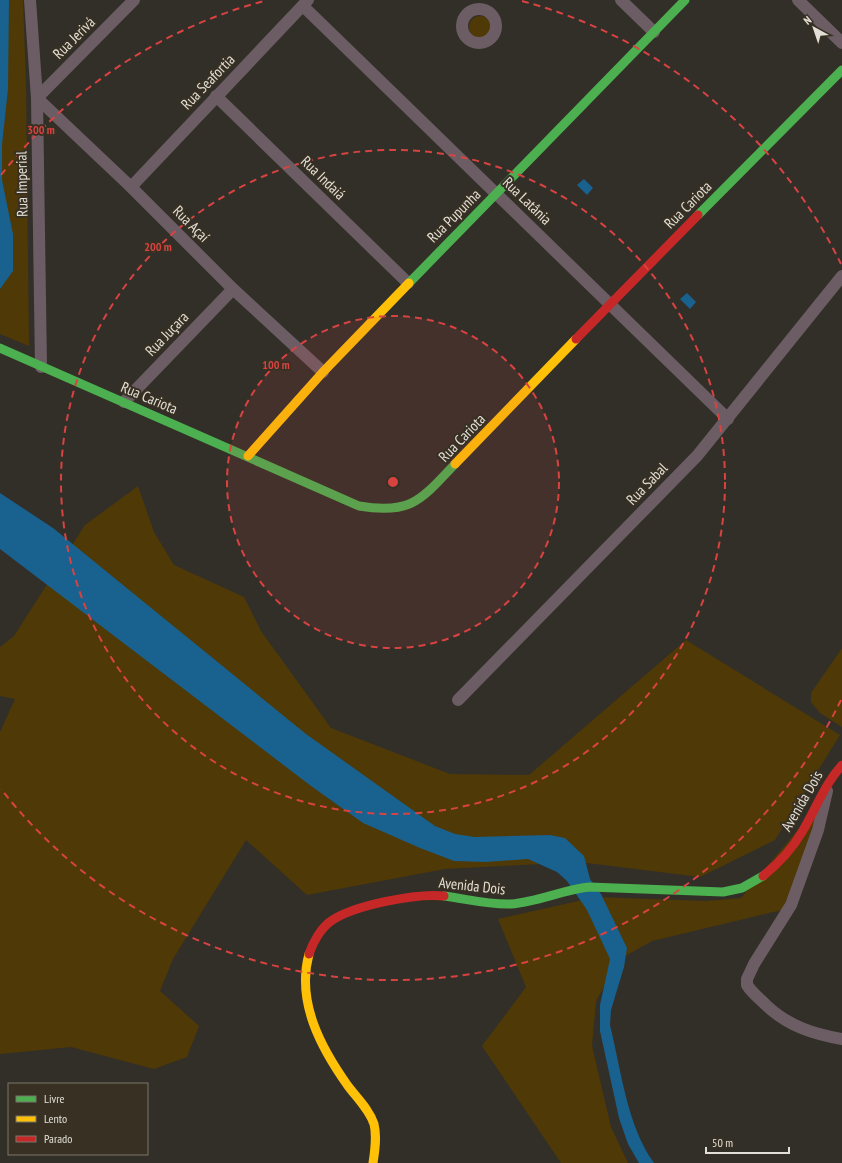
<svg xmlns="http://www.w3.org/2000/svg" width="842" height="1163" viewBox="0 0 842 1163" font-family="'PT Sans Narrow',sans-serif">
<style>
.green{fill:#4f3906}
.water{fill:#19618e}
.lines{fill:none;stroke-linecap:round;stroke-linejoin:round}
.street{stroke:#6c5d65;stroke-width:12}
.fast{stroke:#4caf50;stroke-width:9}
.slow{stroke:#ffc107;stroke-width:9}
.jam{stroke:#c62828;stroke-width:9}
.ring{fill:none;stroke:#d84342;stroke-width:2;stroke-dasharray:7 5}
.labels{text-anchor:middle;stroke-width:4;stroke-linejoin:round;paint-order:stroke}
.street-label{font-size:15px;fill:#e3dfd6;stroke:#373023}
.centre{fill:#d84342;stroke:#373023;stroke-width:2}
.ring-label{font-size:12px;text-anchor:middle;font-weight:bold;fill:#d84342;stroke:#373023;stroke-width:4;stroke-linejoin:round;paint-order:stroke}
</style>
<rect width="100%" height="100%" fill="#322f28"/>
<!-- green -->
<g class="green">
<path d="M0,0h23l3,83 3,263 -29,-12z"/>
<circle cx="480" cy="27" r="11"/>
<path d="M138,486l16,46 20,33 70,32 17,34 70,97 119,46 79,1 157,-135 154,95 -65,105 -75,37 -121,-15 -134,7 -138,26 -61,-55 -73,119 -13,32 39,35 -12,31 -33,12 -83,-22 -71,7v-322l15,-33 -15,-3v-49l14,-11 71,-111z"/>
<path d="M842,648v79l-22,-14 -9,-11v-9z"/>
<path d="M824,798l-23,69 -19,43 -130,31 -32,18 -24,42 -4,45 19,81 17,36h-67l-79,-117 44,-59 -28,-68 98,-22 110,4 35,-3z"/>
</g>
<!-- water -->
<g class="water">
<path d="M0,0h9l-1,89 -6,56v35l11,54v37l-13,18z"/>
<path d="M584,179l9,9 -6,7 -10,-10z"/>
<path d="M687,293l9,9 -6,7 -10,-10z"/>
<path d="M0,493l53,35 253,206 129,92 20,8 20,3 75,-2 15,3 19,18 6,23 11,15 26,54 -3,19 -13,43 -1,15c11,44 17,101 44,138h-15l-11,-19 -9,-26 -19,-87v-26l10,-46 -23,-49 -20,-29 -10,-9 -29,-13 -42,3 -32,-1 -34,-13 -57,-25 -52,-37 -311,-237z"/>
</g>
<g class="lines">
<!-- street -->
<g class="street">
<path d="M30,0l7,98 4,269"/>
<path d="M134,0l-97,98 94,89 102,102 90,83"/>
<path d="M621,0l33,32"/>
<path d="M798,0l44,43"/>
<path d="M303,6l425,413"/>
<circle cx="479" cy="26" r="17"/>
<path d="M216,96l192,187"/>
<path d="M131,187l177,-187"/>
<path d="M124,402l109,-113"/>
<path d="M458,700l239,-244 145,-180"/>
<path d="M827,791l-9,39 -27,75 -37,59 -7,15v6c5,8 12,13 19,20 22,21 47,29 76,34"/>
</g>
<!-- fast -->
<g class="fast">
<path d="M698,215l144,-145"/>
<path d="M409,283l276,-283"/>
<path d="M0,348l359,158c52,9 62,-6 96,-42"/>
<path d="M444,896c23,3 45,9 67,8 27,-2 51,-14 78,-17l134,5 19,-4 21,-12"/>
</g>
<!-- slow -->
<g class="slow">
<path d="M248,456l75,-84 86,-89"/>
<path d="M455,464l121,-125"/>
<path d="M309,954c-13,48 12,94 39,132 9,12 21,23 26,38 3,12 1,26 -1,39"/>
</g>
<!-- jam -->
<g class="jam">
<path d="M576,339l122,-124"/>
<path d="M763,876c15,-12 29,-27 39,-44 14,-23 22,-47 40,-67"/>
<path d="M309,954c4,-12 12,-26 22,-33 23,-16 86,-28 113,-25"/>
</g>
</g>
<!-- distance rings -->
<circle cx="393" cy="482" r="166" fill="#d84342" fill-opacity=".12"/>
<g class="ring">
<circle cx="393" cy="482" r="166"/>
<circle cx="393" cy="482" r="332"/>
<path d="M841 700A498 498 0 0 1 1 789M1 175A498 498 0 0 1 264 1M522 1A498 498 0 0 1 841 264"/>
</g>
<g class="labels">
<!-- street labels -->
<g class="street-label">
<text transform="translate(74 38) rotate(-45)" y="5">Rua Jerivá</text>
<text transform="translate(208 82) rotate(-46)" y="5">Rua Seafortia</text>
<text transform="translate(323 178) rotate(44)" y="5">Rua Indaiá</text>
<text transform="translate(22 184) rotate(-91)" y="5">Rua Imperial</text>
<text transform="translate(527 201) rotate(44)" y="5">Rua Latânia</text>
<text transform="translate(688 205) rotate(-45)" y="5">Rua Cariota</text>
<text transform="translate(454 216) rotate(-45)" y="5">Rua Pupunha</text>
<text transform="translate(191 224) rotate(45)" y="5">Rua Açaí</text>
<text transform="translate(167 334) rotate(-46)" y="5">Rua Juçara</text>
<text transform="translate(149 398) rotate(23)" y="5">Rua Cariota</text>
<text transform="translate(462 438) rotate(-46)" y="5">Rua Cariota</text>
<text transform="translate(647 484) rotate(-46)" y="5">Rua Sabal</text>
<text transform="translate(802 801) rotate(-60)" y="5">Avenida Dois</text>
<text transform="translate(472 886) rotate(6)" y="5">Avenida Dois</text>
</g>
</g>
<circle cx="393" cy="482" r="6" class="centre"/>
<g class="ring-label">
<text x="41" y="134">300 m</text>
<text x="158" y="251">200 m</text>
<text x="276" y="369">100 m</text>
</g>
<!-- legend -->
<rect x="8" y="1083" width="140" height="72" fill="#373023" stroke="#7c766b"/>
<rect x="16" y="1096" width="20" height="6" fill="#4caf50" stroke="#7c766b"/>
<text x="44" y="1103" font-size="12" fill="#e3dfd6">Livre</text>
<rect x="16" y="1116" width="20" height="6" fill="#ffc107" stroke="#7c766b"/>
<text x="44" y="1123" font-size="12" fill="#e3dfd6">Lento</text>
<rect x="16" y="1136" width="20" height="6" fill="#c62828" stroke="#7c766b"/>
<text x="44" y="1143" font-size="12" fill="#e3dfd6">Parado</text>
<!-- north arrow -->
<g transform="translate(814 28) rotate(320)" stroke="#373023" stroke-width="3" paint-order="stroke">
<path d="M0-3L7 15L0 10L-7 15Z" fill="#e3dfd6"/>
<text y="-6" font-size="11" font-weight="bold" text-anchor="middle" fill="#e3dfd6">N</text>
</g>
<!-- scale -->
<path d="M706 1147v6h83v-6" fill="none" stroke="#e3dfd6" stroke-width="2"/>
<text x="712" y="1147" font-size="12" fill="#e3dfd6" stroke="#373023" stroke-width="3" paint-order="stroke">50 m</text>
</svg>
